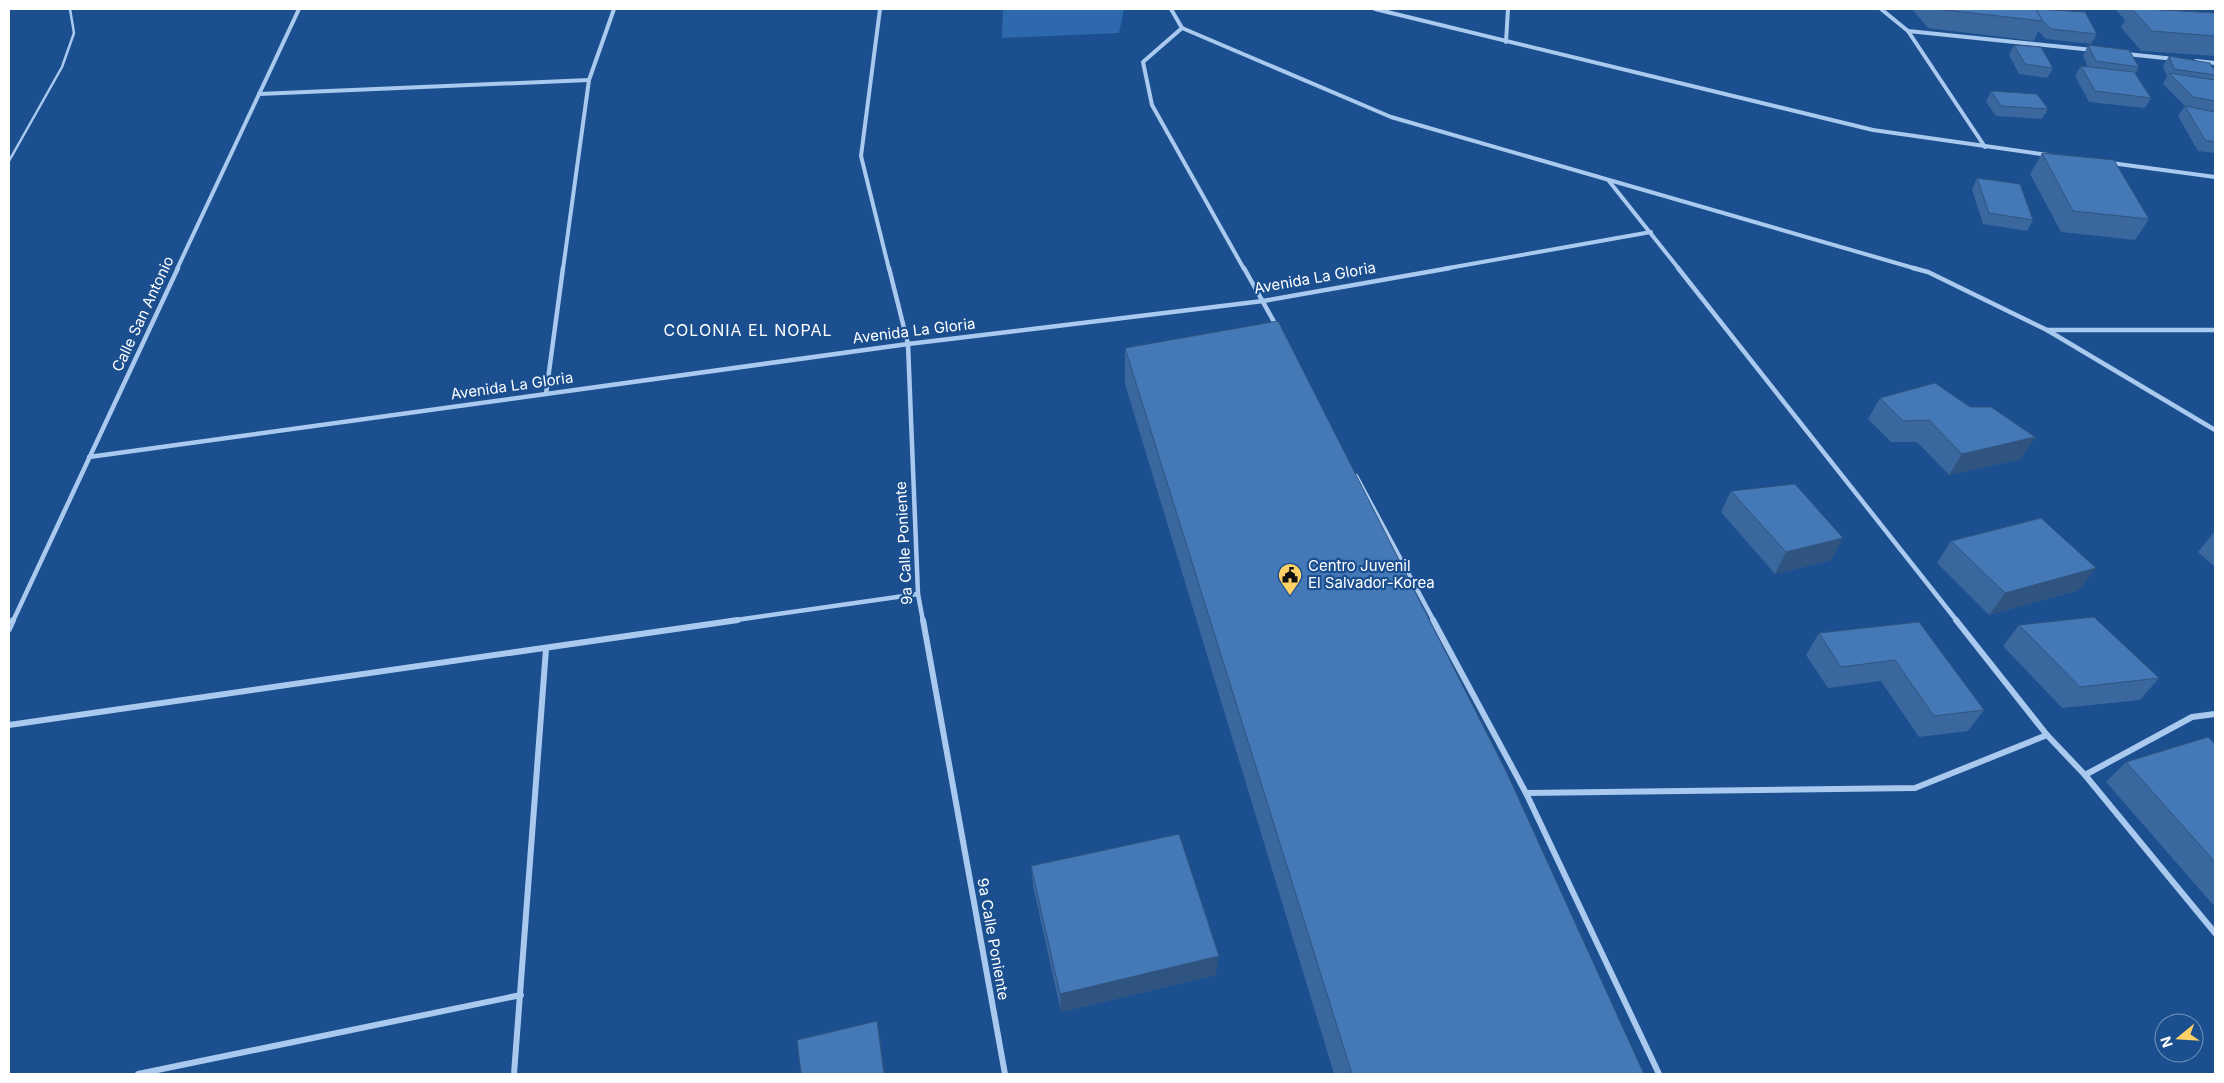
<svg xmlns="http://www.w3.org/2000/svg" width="2224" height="1083" viewBox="0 0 2224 1083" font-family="Inter,sans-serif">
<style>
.green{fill:#2e69ad}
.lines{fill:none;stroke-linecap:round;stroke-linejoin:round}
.service{stroke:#a9c9ee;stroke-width:2.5}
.minor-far2{stroke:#a9c9ee;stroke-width:4}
.minor-far1{stroke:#a9c9ee;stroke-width:4.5}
.minor{stroke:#a9c9ee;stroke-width:6}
.wall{fill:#3a679d}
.shaded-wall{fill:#305480}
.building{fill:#4478b7;stroke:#305480}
.labels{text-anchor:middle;stroke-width:4.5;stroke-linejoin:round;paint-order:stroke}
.street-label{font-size:15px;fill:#fff;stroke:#1b4f8f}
.poi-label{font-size:15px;fill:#fff;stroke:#1b4f8f;text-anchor:start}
.neighbourhood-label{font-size:16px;letter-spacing:1px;fill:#fff;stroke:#1b4f8f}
</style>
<rect width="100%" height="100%" fill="#1b4f8f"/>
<!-- green -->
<path class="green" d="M1003,9h121l-5,24 -117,5z"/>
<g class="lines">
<!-- service -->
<path class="service" d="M9,161l53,-94 12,-34 -4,-24"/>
<!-- minor-far2 -->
<g class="minor-far2">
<path d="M880,9l-19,147 28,113"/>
<path d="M1171,9l11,19 -39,34 9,43 92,164"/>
<path d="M1375,9l498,121 175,25"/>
<path d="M1881,9l27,22 77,116"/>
<path d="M1182,28l209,89 526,152"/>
<path d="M1908,31l185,19"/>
<path d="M1506,42l2,-33"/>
<path d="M2126,54l49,5"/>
<path d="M2196,61l19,2"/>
<path d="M259,94l330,-14"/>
<path d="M2111,163l104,14"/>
<path d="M1609,181l70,88"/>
<path d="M177,269l122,-260"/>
<path d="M563,269l26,-189 25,-71"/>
<path d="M1443,269l208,-37"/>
</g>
<!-- minor-far1 -->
<g class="minor-far1">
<path d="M889,268l19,76 10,250 5,27"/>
<path d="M1244,268l33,59"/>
<path d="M1678,268l279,353"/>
<path d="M1913,268l15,4 119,58 168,100"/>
<path d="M2047,330h168"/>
<path d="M546,394l17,-126"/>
<path d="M89,457l819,-113 355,-43 187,-33"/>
<path d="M1356,476l78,145"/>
<path d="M13,621l165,-353"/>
<path d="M729,621l189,-27"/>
</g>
<!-- minor -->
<g class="minor">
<path d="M923,620l82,454"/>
<path d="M1433,620l93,173 133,281"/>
<path d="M1956,620l91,115 38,40 130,158"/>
<path d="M9,629l4,-9"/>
<path d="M9,725l729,-105"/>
<path d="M2085,775l107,-58 23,-3"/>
<path d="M1526,793l389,-5 132,-53"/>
<path d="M138,1074l383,-79"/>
<path d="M514,1074l32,-425"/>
</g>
</g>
<!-- wall -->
<g class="wall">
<path d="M1912,9h127l58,25 -6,10 -45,-5 -8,-8 -4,10 -106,-13z"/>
<path d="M2115,9h65l2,2 33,2v43l-74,-5 -20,-24 4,-7z"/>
<path d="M2014,45l39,23 -6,10 -28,-4 -10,-19z"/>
<path d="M2088,45l51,22 -4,7 16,24 -6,10 -56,-6 -14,-26 6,-10 7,1 -5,-11z"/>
<path d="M2169,56l46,15v82l-17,-2 -20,-35 7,-10 -22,-22 4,-7 -4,-11z"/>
<path d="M1991,91l57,18 -6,10 -46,-3 -10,-14z"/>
<path d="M2042,153l107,66 -14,21 -74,-8 -31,-58z"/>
<path d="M1977,178l56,42 -6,11 -44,-7 -11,-35z"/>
<path d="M1125,348l519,726h-310l-209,-690z"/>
<path d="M1880,398l141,61 -72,16 -32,-33h-26l-23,-23z"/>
<path d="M1731,491l100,69 -56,14 -54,-62z"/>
<path d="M2215,531v36l-17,-15z"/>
<path d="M1951,541l128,49 -90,25 -52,-52z"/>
<path d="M1919,622l65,88 -16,21 -49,6 -38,-56 -53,7 -22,-33 13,-22z"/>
<path d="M2019,625l140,53 -19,22 -78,8 -59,-62z"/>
<path d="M2215,744v163l-109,-125 20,-20z"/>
<path d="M1031,866l185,109 -155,37 -28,-126z"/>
</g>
<!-- shaded-wall -->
<g class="shaded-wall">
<path d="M2035,437l-14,22 -72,16 13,-21z"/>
<path d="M1843,538l-12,22 -56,14 11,-22z"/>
<path d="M2096,568l-17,22 -90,25 16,-22z"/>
<path d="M1219,956l-3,19 -155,37 -1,-18z"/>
<path d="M877,1021l2,10 6,43h-1z"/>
</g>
<!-- building -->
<g class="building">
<path d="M1936,9h100l7,12 -106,-12z"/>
<path d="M2036,9l49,3 12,22 -46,-5 -9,-9z"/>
<path d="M2132,9h15l68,4v23l-63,-5z"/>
<path d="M2147,9h33l2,2z"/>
<path d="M2014,45l27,2 12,21 -28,-4z"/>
<path d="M2088,45l41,5 10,17 -43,-6z"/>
<path d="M2169,56l41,7 5,8v4l-41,-6z"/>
<path d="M2081,66l53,6 17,26 -56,-7z"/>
<path d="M2169,73l46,7v21l-22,-4z"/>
<path d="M1991,91l46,3 11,15 -47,-3z"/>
<path d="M2185,106l30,6v30l-10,-2z"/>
<path d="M2042,153l72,7 35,59 -76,-8z"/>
<path d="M1977,178l43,6 13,36 -44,-7z"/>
<path d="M1278,321l229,452 137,301h-292l-227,-726z"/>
<path d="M1935,383l35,24h21l44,30 -73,17 -33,-34 -26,1 -23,-23z"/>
<path d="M1795,484l48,54 -57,14 -55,-61z"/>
<path d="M2041,518l55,50 -91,25 -54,-52z"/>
<path d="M2094,617l65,61 -79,9 -61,-62z"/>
<path d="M1919,622l65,88 -50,6 -39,-56 -54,7 -22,-34z"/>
<path d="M2208,737l7,7v118l-89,-100z"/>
<path d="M1179,834l40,122 -159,38 -29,-128z"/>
<path d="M877,1021l7,53h-83l-4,-34z"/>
</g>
<!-- icons -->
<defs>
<g id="civic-pin" transform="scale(1.25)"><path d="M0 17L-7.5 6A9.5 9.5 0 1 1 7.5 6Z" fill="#ffd166" stroke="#1b4f8f"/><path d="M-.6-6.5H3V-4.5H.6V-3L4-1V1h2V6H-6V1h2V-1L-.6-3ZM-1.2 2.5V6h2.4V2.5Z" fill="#111"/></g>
</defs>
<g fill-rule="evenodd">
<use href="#civic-pin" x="1290" y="575"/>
</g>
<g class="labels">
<!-- street labels -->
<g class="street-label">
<text transform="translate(1315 278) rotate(-10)" y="5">Avenida La Gloria</text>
<text transform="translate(143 314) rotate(-65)" y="5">Calle San Antonio</text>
<text transform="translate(914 331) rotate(-7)" y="5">Avenida La Gloria</text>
<text transform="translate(512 386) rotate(-8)" y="5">Avenida La Gloria</text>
<text transform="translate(904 543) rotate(-93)" y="5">9a Calle Poniente</text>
<text transform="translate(993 939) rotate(80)" y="5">9a Calle Poniente</text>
</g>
<!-- poi labels -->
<g class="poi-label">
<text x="1308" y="571">Centro Juvenil<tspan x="1308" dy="17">El Salvador-Korea</tspan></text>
</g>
<!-- neighbourhood labels -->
<g class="neighbourhood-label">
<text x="748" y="336">COLONIA EL NOPAL</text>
</g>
</g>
<!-- border -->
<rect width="2224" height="1083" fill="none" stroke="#ffffff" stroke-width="20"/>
<!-- north arrow -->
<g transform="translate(2179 1038) rotate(252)"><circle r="24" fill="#1b4f8f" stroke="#7695bc"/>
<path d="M0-4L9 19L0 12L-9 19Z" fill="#ffd166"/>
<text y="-8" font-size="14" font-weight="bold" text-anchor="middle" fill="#ffffff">N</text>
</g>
</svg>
